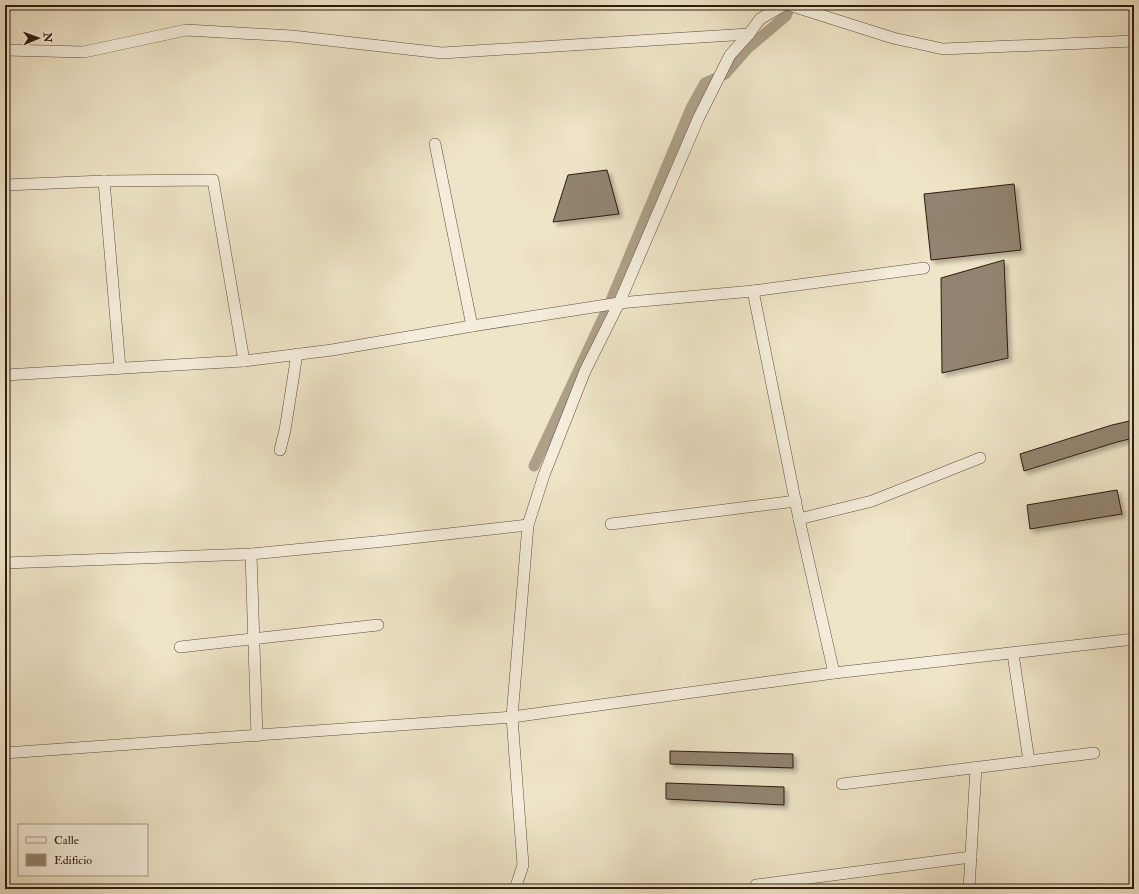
<svg xmlns="http://www.w3.org/2000/svg" width="1139" height="894" viewBox="0 0 1139 894" font-family="'IM FELL Double Pica',serif">
<style>
.lines{fill:none;stroke-linecap:round;stroke-linejoin:round}
.canal{stroke:#ada088;stroke-width:11}
.building{fill:#92846f;stroke:#2e1b0f;filter:url(#shadow)}
.minor-casing{stroke:#5e4d3d;stroke-width:12}
.minor{stroke:#f4eddb;stroke-width:11}
</style>
<defs>
<filter id="shadow"><feDropShadow dx="3.5" dy="3.5" stdDeviation="2" flood-color="#0004"/></filter>
</defs>
<rect width="100%" height="100%" fill="#eee4c7"/>
<filter id="stains"><feTurbulence type="fractalNoise" baseFrequency=".005" numOctaves="4"/><feColorMatrix values="0 0 0 0 .2 0 0 0 0 .09 0 0 0 0 .02 0 0 0 .5 -.17"/></filter>
<radialGradient id="worn" r=".72"><stop offset=".6" stop-color="#630" stop-opacity="0"/><stop offset="1" stop-color="#630" stop-opacity=".3"/></radialGradient>
<g class="lines">
<!-- canal -->
<path class="canal" d="M534,466l75,-161 82,-197 14,-25 20,-9 23,-26 38,-32 4,-11"/>
</g>
<!-- building -->
<g class="building">
<path d="M607,170l12,44 -66,8 15,-47z"/>
<path d="M1014,184l7,66 -90,10 -7,-66z"/>
<path d="M1004,260l4,98 -66,15 -1,-95z"/>
<path d="M1134,420v18l-17,4 -93,29 -4,-17 92,-29z"/>
<path d="M1117,490l5,24 -92,15 -3,-24z"/>
<path d="M670,751l123,3v14l-123,-4z"/>
<path d="M666,783l118,4v18l-118,-6z"/>
</g>
<g class="lines">
<!-- minor casing -->
<g class="minor-casing">
<g id="minor">
<path d="M789,5l104,33 50,11 191,-8"/>
<path d="M5,50l79,2 102,-22 106,6 150,17 307,-19"/>
<path d="M435,144l37,182"/>
<path d="M104,181l16,187"/>
<path d="M5,185l99,-4 109,-1 31,181"/>
<path d="M753,291l46,228 35,154"/>
<path d="M5,375l239,-14 88,-11 140,-24 147,-23 134,-12 171,-23"/>
<path d="M280,450l5,-20 12,-76"/>
<path d="M799,519l73,-18 108,-43"/>
<path d="M611,524l185,-23"/>
<path d="M251,554l6,182"/>
<path d="M5,563l246,-9 134,-13 143,-16"/>
<path d="M180,647l198,-22"/>
<path d="M1013,654l16,107"/>
<path d="M5,753l507,-36 322,-44 300,-34"/>
<path d="M842,784l252,-31"/>
<path d="M515,889l8,-24 -11,-148 16,-192 16,-50 41,-104 34,-68 80,-186 31,-62 19,-21 11,-15 24,-14"/>
<path d="M755,889l1,-4 215,-28"/>
<path d="M969,889l7,-122"/>
</g>
</g>
<!-- minor -->
<use href="#minor" class="minor"/>
</g>
<!-- margin -->
<rect width="1139" height="894" fill="none" stroke="#eee4c7" stroke-width="20"/>
<rect x="6" y="6" width="1127" height="882" fill="none" stroke="#2e1b0f" stroke-width="2"/>
<rect x="10" y="10" width="1119" height="874" fill="none" stroke="#2e1b0f"/>
<!-- legend -->
<rect x="18" y="824" width="130" height="52" fill="#f4eddb" stroke="#a59989"/>
<rect x="26" y="837" width="20" height="6" fill="#f4eddb" stroke="#a59989"/>
<text x="54" y="844" font-size="12" fill="#2e1b0f">Calle</text>
<rect x="26" y="854" width="20" height="12" fill="#92846f" stroke="#a59989"/>
<text x="54" y="864" font-size="12" fill="#2e1b0f">Edificio</text>
<!-- north arrow -->
<g transform="translate(38 38) rotate(88)" stroke="#f4eddb" stroke-width="3" paint-order="stroke">
<path d="M0-3L7 15L0 10L-7 15Z" fill="#2e1b0f"/>
<text y="-6" font-size="11" font-weight="bold" text-anchor="middle" fill="#2e1b0f">N</text>
</g>
<rect width="100%" height="100%" filter="url(#stains)"/>
<rect width="100%" height="100%" fill="url(#worn)"/>
</svg>
